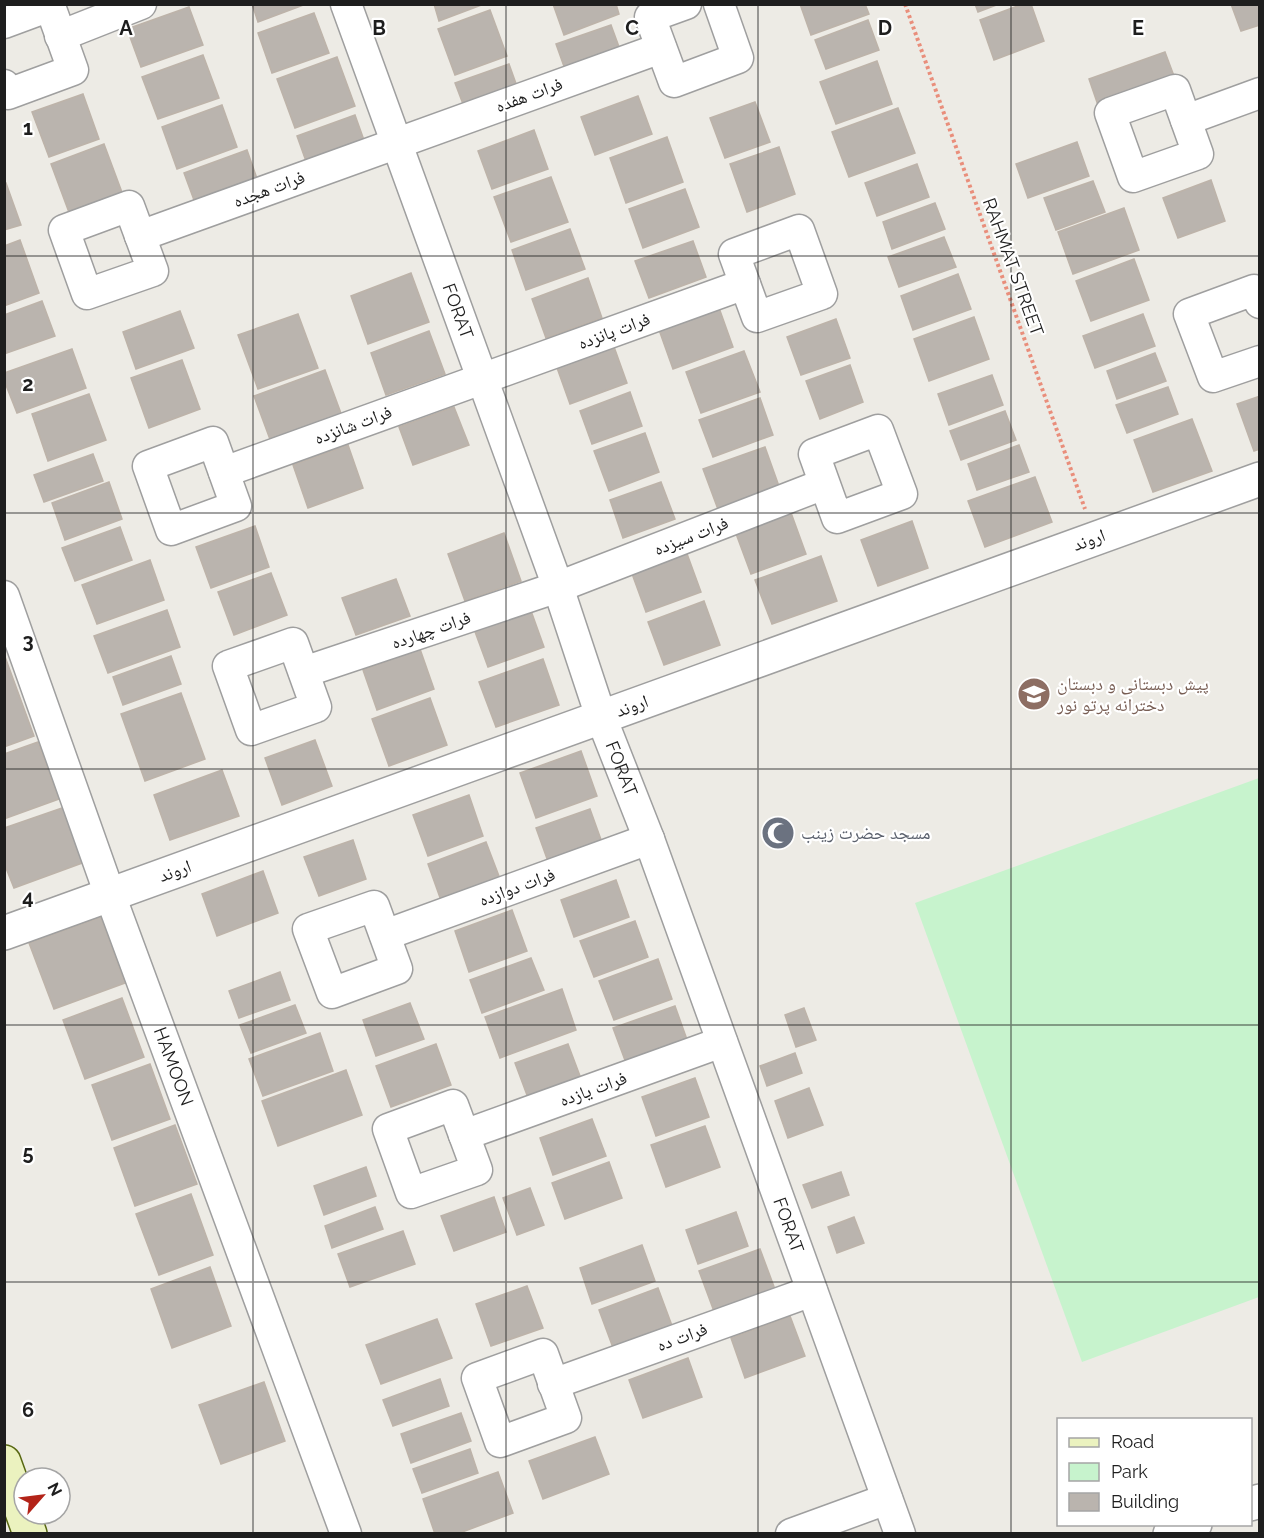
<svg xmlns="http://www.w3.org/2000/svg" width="1264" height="1538" viewBox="0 0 1264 1538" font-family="Raleway,'Noto Naskh Arabic',sans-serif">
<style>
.park{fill:#c7f3cd}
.building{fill:#bab4ae;stroke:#bdb3a9;stroke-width:1.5}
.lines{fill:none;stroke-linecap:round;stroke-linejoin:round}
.minor-casing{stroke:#9f9f9f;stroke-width:33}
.tertiary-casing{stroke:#9f9f9f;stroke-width:36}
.secondary-casing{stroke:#586812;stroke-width:36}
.path{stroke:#e98e7b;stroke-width:4;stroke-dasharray:3 3;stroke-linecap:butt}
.minor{stroke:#fff;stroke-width:30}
.tertiary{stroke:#fff;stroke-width:33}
.secondary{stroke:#ebf2bf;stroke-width:33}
.grid{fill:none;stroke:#1e1e1e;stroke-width:1.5;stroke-opacity:0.55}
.labels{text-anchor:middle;stroke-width:4.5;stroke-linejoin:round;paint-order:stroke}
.street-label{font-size:18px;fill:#1e1e1e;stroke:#fff}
.education-label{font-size:18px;fill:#785e54;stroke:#fff;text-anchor:start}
.worship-label{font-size:18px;fill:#5b616d;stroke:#fff;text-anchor:start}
.grid-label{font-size:20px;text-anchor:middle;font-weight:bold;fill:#1e1e1e;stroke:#fff;stroke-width:4.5;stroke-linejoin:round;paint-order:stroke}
</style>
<rect width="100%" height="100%" fill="#edebe5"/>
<!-- park -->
<path class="park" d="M1259,778v519l-177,65 -167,-459z"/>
<!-- building -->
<g class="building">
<path d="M252,4h54l-48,18z"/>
<path d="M434,4h50l-45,17z"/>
<path d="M553,4h63l3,10 -55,21z"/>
<path d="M800,4h65l4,10 -58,21z"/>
<path d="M975,4h24l-21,8z"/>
<path d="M1023,4h8l13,37 -50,19 -14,-40z"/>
<path d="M1231,4h29v21l-19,6z"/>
<path d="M189,7l14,38 -62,22 -14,-38z"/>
<path d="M490,10l17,46 -52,19 -17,-46z"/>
<path d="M314,13l15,40 -57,20 -14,-40z"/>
<path d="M868,20l11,30 -53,19 -11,-29z"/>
<path d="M611,25l15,41 -55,20 -15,-42z"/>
<path d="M1165,52l12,32 -77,27 -11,-32z"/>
<path d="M203,55l16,43 -61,21 -16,-42z"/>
<path d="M337,57l18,49 -60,22 -18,-49z"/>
<path d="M877,61l15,43 -56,20 -16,-42z"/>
<path d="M509,64l15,42 -53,19 -16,-42z"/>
<path d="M83,94l16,45 -50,18 -17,-45z"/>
<path d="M638,96l14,38 -57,21 -14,-38z"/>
<path d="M755,102l15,40 -45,16 -15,-40z"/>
<path d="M222,105l15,42 -60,22 -15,-42z"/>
<path d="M898,108l17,45 -66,24 -17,-45z"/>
<path d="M355,115l15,42 -58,21 -15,-42z"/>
<path d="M534,130l14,39 -56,20 -14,-38z"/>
<path d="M667,137l16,45 -57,21 -16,-45z"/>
<path d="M1077,142l12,34 -61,22 -12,-34z"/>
<path d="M104,144l19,51 -53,20 -19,-51z"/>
<path d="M779,147l16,47 -48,18 -17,-48z"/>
<path d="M247,150l16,46 -62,23 -17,-46z"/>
<path d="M917,164l12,33 -52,19 -12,-33z"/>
<path d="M551,177l17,45 -57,20 -17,-45z"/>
<path d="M1211,180l14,41 -47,17 -15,-40z"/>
<path d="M1093,181l12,31 -49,18 -12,-32z"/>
<path d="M6,183l15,42 -17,5v-46z"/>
<path d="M685,189l14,38 -56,21 -14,-39z"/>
<path d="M935,203l10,26 -53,20 -9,-27z"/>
<path d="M1124,208l15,42 -66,24 -15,-42z"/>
<path d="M570,229l15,40 -59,21 -14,-40z"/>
<path d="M944,237l12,30 -57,20 -11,-30z"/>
<path d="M20,240l19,53 -35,13v-60z"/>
<path d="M693,241l13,36 -57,21 -14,-37z"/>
<path d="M1134,259l15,41 -58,21 -15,-40z"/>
<path d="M411,273l18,49 -61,22 -17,-48z"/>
<path d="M958,274l13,35 -58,21 -12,-34z"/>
<path d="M588,278l14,40 -56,20 -14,-39z"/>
<path d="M42,301l13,35 -51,18v-39z"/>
<path d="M718,305l15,42 -60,22 -15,-42z"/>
<path d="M180,311l14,37 -58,21 -13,-37z"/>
<path d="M298,314l20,54 -60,21 -20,-54z"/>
<path d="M1143,314l12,32 -60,22 -12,-32z"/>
<path d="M974,317l15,42 -60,22 -15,-42z"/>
<path d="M836,319l14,39 -49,17 -14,-38z"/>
<path d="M429,331l16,43 -59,21 -15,-42z"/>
<path d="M613,344l14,39 -57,21 -14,-39z"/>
<path d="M72,349l14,39 -69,25 -13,-33v-7z"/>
<path d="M744,351l16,41 -59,21 -15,-41z"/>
<path d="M1155,353l11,28 -49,18 -10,-28z"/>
<path d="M182,360l18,49 -51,19 -18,-50z"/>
<path d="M850,365l13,37 -43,17 -14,-38z"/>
<path d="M325,370l17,46 -71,26 -17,-46z"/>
<path d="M992,375l11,30 -54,20 -11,-31z"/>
<path d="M1168,387l10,27 -51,19 -11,-28z"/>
<path d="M630,392l12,34 -50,18 -12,-33z"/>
<path d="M89,394l17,46 -58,21 -16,-47z"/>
<path d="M1260,396v53l-6,2 -17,-47z"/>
<path d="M760,398l13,37 -60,22 -14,-37z"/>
<path d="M454,407l15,38 -56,20 -14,-38z"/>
<path d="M1005,411l11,29 -55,20 -11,-29z"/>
<path d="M1192,419l20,52 -59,21 -19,-52z"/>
<path d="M645,433l14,39 -50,19 -15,-40z"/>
<path d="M348,445l15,43 -55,20 -15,-43z"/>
<path d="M1019,445l10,27 -52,18 -9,-26z"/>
<path d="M765,447l15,42 -61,23 -16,-43z"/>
<path d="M93,454l10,27 -59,21 -10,-27z"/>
<path d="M1035,477l17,45 -67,25 -17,-46z"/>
<path d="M109,482l13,37 -57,21 -13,-37z"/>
<path d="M661,482l14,37 -52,19 -13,-38z"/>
<path d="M790,510l16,44 -55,20 -16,-43z"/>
<path d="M912,521l16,47 -50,18 -17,-46z"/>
<path d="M255,526l14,41 -58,21 -15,-41z"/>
<path d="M120,527l12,33 -57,21 -13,-33z"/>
<path d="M504,533l17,48 -56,20 -17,-47z"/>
<path d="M686,551l15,41 -55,20 -15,-41z"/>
<path d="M821,556l16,45 -65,23 -17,-44z"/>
<path d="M150,560l14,40 -67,24 -15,-39z"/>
<path d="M271,573l16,42 -53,20 -16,-43z"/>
<path d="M396,579l14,37 -54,19 -14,-37z"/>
<path d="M704,601l16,44 -56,20 -16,-43z"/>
<path d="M530,608l14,39 -56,20 -14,-38z"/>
<path d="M167,610l13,37 -72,26 -14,-37z"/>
<path d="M420,649l14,40 -57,21 -14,-40z"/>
<path d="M4,654l30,82 -30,11z"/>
<path d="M171,656l10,28 -58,21 -10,-28z"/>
<path d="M543,659l16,46 -63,22 -17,-45z"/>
<path d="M181,693l24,66 -60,22 -24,-67z"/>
<path d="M430,698l17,47 -58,21 -17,-47z"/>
<path d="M315,740l17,46 -50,19 -17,-47z"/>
<path d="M38,742l21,57 -55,20v-65z"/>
<path d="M581,751l16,45 -61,22 -16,-45z"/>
<path d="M222,770l17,46 -69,24 -16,-45z"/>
<path d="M469,795l14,41 -55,20 -15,-41z"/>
<path d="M65,807l20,55 -71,26 -10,-25v-35z"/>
<path d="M590,809l14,39 -54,19 -14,-39z"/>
<path d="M353,840l13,39 -47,17 -15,-39z"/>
<path d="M486,842l16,42 -59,22 -15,-42z"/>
<path d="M263,871l15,42 -61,23 -15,-42z"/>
<path d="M616,880l13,37 -55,20 -13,-37z"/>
<path d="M512,910l15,41 -58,21 -14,-41z"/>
<path d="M101,917l24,66 -71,26 -25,-66z"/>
<path d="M635,921l13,36 -54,20 -14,-36z"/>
<path d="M531,958l13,32 -62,23 -12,-33z"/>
<path d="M658,959l14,40 -58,21 -15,-39z"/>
<path d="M280,972l10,28 -51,18 -10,-27z"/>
<path d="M562,989l14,41 -76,28 -15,-41z"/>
<path d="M122,998l22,59 -59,22 -22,-59z"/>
<path d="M410,1003l14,36 -48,17 -13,-36z"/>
<path d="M295,1005l11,28 -55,20 -11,-28z"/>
<path d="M675,1006l15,42 -61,23 -16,-43z"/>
<path d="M804,1008l12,32 -20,7 -11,-32z"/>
<path d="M320,1033l13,38 -70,25 -14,-37z"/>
<path d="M436,1044l15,41 -60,22 -15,-41z"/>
<path d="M568,1044l15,40 -53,19 -15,-40z"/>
<path d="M795,1053l7,20 -35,13 -7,-20z"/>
<path d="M150,1064l20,55 -58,21 -20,-55z"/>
<path d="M346,1070l16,45 -84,31 -16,-45z"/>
<path d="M695,1078l14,39 -53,19 -14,-39z"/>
<path d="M809,1088l14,37 -35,13 -13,-37z"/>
<path d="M592,1119l14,37 -53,19 -13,-37z"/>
<path d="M175,1125l22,59 -62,22 -21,-58z"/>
<path d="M705,1126l15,41 -54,20 -15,-42z"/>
<path d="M609,1162l13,36 -57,21 -13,-36z"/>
<path d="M366,1167l10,29 -52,19 -10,-29z"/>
<path d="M841,1172l8,23 -37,13 -9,-23z"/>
<path d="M530,1188l14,37 -27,10 -14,-37z"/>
<path d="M191,1194l22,61 -54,20 -23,-61z"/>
<path d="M494,1197l12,35 -52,19 -13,-35z"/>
<path d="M375,1207l8,22 -51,19 -7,-22z"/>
<path d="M736,1212l12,34 -50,18 -12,-34z"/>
<path d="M854,1217l10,26 -27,10 -9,-26z"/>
<path d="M403,1231l12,33 -65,23 -12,-33z"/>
<path d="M642,1245l13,36 -63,23 -12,-36z"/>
<path d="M760,1249l16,43 -61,22 -16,-43z"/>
<path d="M210,1267l21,59 -59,22 -21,-59z"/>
<path d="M527,1286l16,42 -52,18 -15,-42z"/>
<path d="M658,1288l16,43 -59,22 -16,-43z"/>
<path d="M790,1316l15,40 -60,22 -14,-40z"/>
<path d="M437,1319l15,39 -71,26 -15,-39z"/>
<path d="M688,1358l14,39 -59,21 -14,-38z"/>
<path d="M440,1379l9,27 -56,20 -10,-26z"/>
<path d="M264,1382l21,59 -64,23 -22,-59z"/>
<path d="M461,1413l10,28 -60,22 -10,-29z"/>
<path d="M595,1437l14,37 -66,25 -14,-38z"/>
<path d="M470,1449l8,24 -56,20 -9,-24z"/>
<path d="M498,1472l15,41 -56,21h-22l-12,-35z"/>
</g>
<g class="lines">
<!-- minor casing -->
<g class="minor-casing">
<g id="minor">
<path id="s1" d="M346,4l212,583 43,130 48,122 251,695"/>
<path d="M686,4l-36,13 24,65 64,-24 -19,-54"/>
<path d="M4,23l46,-17 23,64 -65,24 -4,-9"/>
<path d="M60,36l81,-32"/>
<path d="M1175,90l23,64 -65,23 -23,-64z"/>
<path d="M1186,120l74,-27"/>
<path d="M129,206l24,65 -66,23 -23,-64z"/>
<path d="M799,230l23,64 -65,23 -23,-63z"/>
<path d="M140,236l521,-188"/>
<path d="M1260,303l-6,-13 -65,24 24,63 47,-16"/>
<path d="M878,430l24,64 -65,24 -23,-64z"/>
<path d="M213,442l23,64 -65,24 -23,-64z"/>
<path d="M224,472l521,-188"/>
<path id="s2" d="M4,596l106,299 236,639"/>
<path d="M293,643l23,64 -65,23 -23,-64z"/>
<path d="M304,672l254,-85 266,-103"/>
<path d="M374,906l23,63 -65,24 -24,-64z"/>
<path d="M385,935l264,-96"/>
<path d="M453,1105l24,65 -66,23 -23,-64z"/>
<path d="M464,1135l258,-93"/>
<path d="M543,1354l23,64 -66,24 -23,-64z"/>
<path d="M553,1384l259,-93"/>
<path d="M791,1534l96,-35"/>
</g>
</g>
<!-- tertiary casing -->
<g class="tertiary-casing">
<g id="tertiary">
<path d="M4,933l1256,-454"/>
<path d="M1250,1504l10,-3"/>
<path d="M1170,1534l25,-10"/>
</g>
</g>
<!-- secondary casing -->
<g class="secondary-casing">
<path id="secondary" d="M4,1462l26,72"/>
</g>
<!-- path -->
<path class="path" d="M905,4l180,505"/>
<!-- minor -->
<use href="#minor" class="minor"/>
<!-- tertiary -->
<use href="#tertiary" class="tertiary"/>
<!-- secondary -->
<use href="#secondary" class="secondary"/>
</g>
<!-- grid -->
<path class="grid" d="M253,4v1530M506,4v1530M758,4v1530M1011,4v1530M4,256h1256M4,513h1256M4,769h1256M4,1025h1256M4,1282h1256"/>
<!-- icons -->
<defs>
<g id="school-disc" transform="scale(1.725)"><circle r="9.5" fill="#8d6e63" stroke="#fff"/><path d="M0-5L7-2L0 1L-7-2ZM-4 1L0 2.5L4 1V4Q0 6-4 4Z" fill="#fff"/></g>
<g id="mosque-disc" transform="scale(1.725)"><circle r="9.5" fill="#6b7280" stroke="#fff"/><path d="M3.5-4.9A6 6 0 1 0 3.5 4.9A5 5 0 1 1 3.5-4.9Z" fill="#fff"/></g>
</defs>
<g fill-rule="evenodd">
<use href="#school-disc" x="1034" y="694"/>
<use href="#mosque-disc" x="778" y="833"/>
</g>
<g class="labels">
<!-- street labels -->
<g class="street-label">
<text transform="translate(529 95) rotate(-20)" y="6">فرات هفده</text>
<text transform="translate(269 189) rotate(-20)" y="6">فرات هجده</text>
<text transform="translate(1013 267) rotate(70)" y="6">RAHMAT STREET</text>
<text dy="6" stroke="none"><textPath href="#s1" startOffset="327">FORAT</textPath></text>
<text transform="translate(614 331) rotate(-20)" y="6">فرات پانزده</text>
<text transform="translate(353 425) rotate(-20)" y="6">فرات شانزده</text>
<text transform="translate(691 536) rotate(-21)" y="6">فرات سیزده</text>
<text transform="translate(1089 540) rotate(-20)" y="6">اروند</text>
<text transform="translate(431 630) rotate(-19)" y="6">فرات چهارده</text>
<text transform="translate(632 706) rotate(-20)" y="6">اروند</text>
<text dy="6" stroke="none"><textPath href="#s1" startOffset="813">FORAT</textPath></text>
<text transform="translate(175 871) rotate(-20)" y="6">اروند</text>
<text transform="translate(517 887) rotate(-20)" y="6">فرات دوازده</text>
<text dy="6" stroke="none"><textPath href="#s2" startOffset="500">HAMOON</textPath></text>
<text transform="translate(593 1089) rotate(-20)" y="6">فرات یازده</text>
<text dy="6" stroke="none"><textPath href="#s1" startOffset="1299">FORAT</textPath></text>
<text transform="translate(682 1337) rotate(-20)" y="6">فرات ده</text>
</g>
<!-- education labels -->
<g class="education-label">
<text x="1057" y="690">پیش دبستانی و دبستان<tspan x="1057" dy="21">دخترانه پرتو نور</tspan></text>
</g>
<!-- worship labels -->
<g class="worship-label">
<text x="801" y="839">مسجد حضرت زینب</text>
</g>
</g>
<g class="grid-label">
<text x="126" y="35">A</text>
<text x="379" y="35">B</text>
<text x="632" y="35">C</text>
<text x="885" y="35">D</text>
<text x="1138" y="35">E</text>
<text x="28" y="135">1</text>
<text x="28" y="391">2</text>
<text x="28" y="648">3</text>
<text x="28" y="904">4</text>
<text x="28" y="1160">5</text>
<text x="28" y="1417">6</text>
</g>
<!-- border -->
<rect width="1264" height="1538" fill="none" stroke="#1e1e1e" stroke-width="12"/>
<!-- legend -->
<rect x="1057" y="1418" width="195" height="108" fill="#ffffff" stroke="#a5a5a5" stroke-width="1.5"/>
<rect x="1069" y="1438" width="30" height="9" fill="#ebf2bf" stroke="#a5a5a5" stroke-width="1.5"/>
<text x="1111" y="1448" font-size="18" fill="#1e1e1e">Road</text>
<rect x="1069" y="1463" width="30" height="18" fill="#c7f3cd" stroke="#a5a5a5" stroke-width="1.5"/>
<text x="1111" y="1478" font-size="18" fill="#1e1e1e">Park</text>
<rect x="1069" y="1493" width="30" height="18" fill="#bab4ae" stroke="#a5a5a5" stroke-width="1.5"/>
<text x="1111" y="1508" font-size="18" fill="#1e1e1e">Building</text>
<!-- north arrow -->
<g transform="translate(42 1496) rotate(62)"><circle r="28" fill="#ffffff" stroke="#a5a5a5" stroke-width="1.5"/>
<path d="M0-4.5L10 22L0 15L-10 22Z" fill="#b32318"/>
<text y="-9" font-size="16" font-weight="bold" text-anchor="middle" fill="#1e1e1e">N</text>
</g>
</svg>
